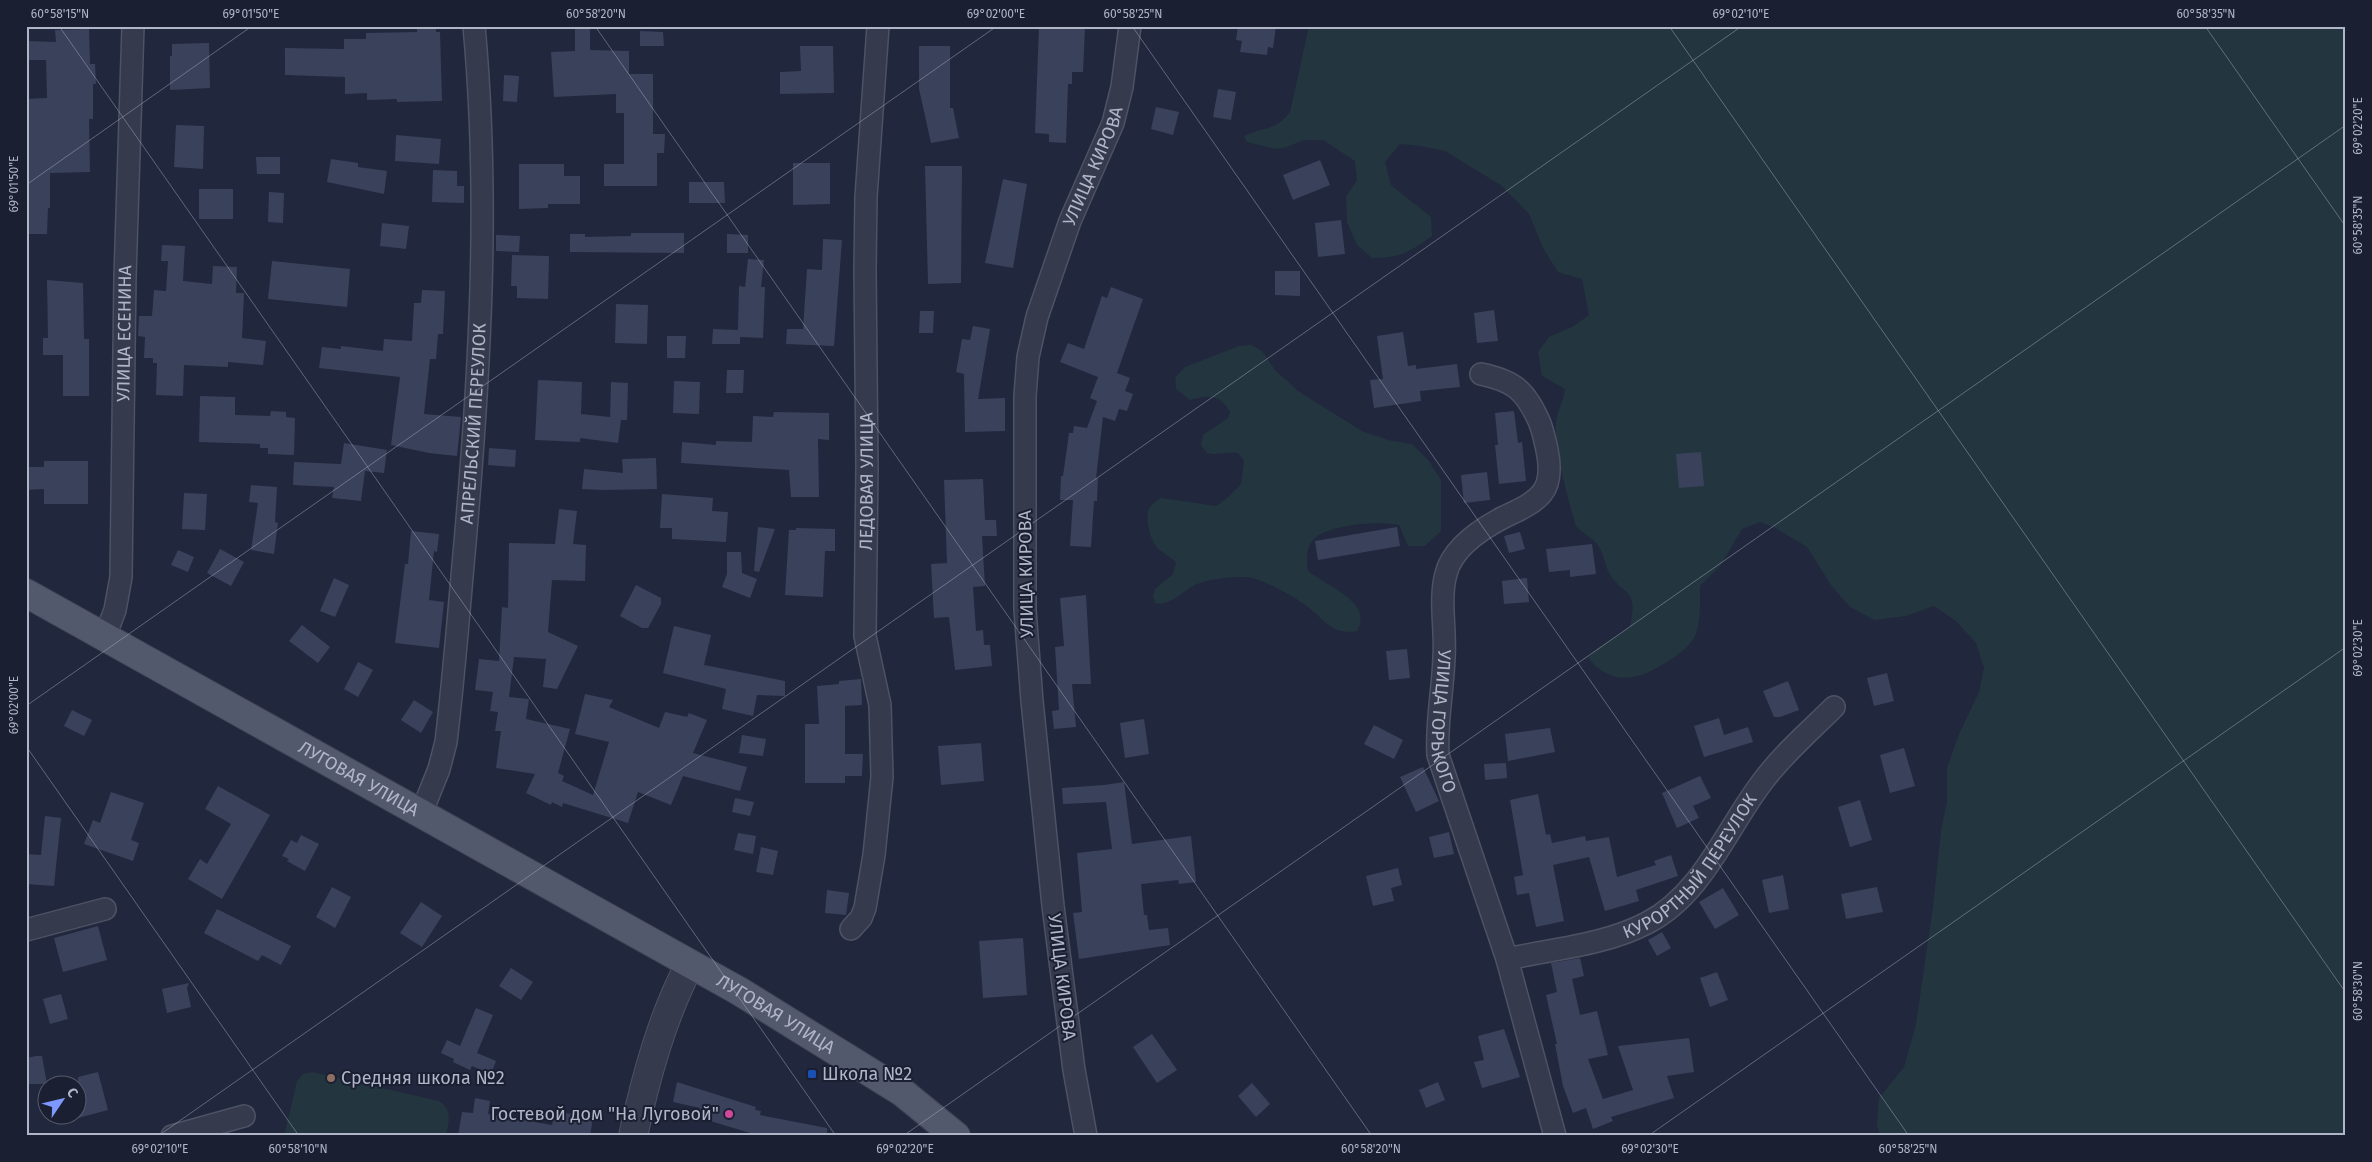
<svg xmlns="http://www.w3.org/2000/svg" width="2372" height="1162" viewBox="0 0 2372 1162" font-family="'Fira Sans',sans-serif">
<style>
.green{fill:#23353e}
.building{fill:#3a415b}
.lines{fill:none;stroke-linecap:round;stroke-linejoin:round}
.minor-casing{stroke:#4d5264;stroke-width:24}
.tertiary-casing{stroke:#4d5264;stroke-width:30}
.primary-casing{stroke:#3e4355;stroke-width:30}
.minor{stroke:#353a4d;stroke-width:21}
.tertiary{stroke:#353a4d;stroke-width:28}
.primary{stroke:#53596d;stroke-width:28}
.ticks{fill:none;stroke:#b0b5c8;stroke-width:1;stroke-opacity:0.45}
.transit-dot{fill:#1a4fb4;stroke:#1a1f31;stroke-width:2}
.education-dot{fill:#8d6e63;stroke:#1a1f31;stroke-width:2}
.hotel-dot{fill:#d1479c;stroke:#1a1f31;stroke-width:2}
.labels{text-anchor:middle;stroke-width:4;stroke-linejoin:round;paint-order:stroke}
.street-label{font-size:18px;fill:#b0b5c8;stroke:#1a1f31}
.poi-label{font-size:18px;fill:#b0b5c8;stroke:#1a1f31;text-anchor:start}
.neatline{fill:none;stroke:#b0b5c8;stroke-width:2}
.ticks-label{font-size:12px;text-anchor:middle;fill:#b0b5c8}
</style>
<rect width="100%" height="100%" fill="#21273d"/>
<!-- green -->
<g class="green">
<path d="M1309,26h1037v1110h-465l-4,-9 2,-29 25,-31 12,-43 17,-117 8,-77 6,-29v-33l12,-34 20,-42 5,-24 -8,-25 -20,-22 -22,-15 -28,10 -32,4 -24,-13 -19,-22 -24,-38 -32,-19 -15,-6 -18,7 -21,36 -21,21c0,16 1,36 -5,50 -4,9 -17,19 -25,24 -29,19 -56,29 -82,-2l10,-10 32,-21c8,-42 -4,-27 -21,-54 -4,-8 -5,-18 -10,-26 -3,-7 -17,-14 -23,-21 -8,-27 -22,-77 -20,-104 1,-11 8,-22 9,-33l-23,-13 -4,-24 11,-15 23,-10 17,-12 -7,-36 -24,-7 -15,-24 -14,-34 -27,-28 -57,-35 -25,-5 -20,-2 -15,18 6,23 40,32 1,19c-22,16 -32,22 -60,22l-15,-13 -10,-23 -1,-25 11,-17 -2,-19 -32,-21h-19l-20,8 -9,1 -28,-7 -3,-6c19,-9 32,-5 46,-24z"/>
<path d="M1251,345l11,6 13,19 23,21 64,40 26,9 24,4 17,17 12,19v51l-16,15h-17l-9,-21c-20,-4 -67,-1 -84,13 -9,8 -9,21 -7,33 18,15 66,31 49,60 -23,5 -33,-11 -49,-24 -13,-10 -39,-24 -55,-29 -9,-3 -44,1 -53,5 -16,5 -28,24 -45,20l-2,-7 2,-7 18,-15 3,-11c-5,-7 -15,-10 -20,-17 -6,-7 -10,-25 -8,-34 1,-6 8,-11 13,-14l55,8 10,-7 15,-15 3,-23 -6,-8c-11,-2 -20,3 -31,0l-6,-8 2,-10 25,-17 2,-6c-10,-18 -22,-17 -40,-12l-14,-11 -1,-11 10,-11 54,-21z"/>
<path d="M312,1072l127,29c14,9 10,21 7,35h-162l13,-55 6,-7z"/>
</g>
<!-- building -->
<g class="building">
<path d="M417,26h19v6h4l2,69 -45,1v-3l-30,1v-7l-22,1v-17l-60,-2v-27l59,1v-10h22v-6l51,-1z"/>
<path d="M575,26h15v24l39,1v23h24v60h12l-1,19h-7v33h-53v-22h20v-51h-8v-19l-62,3 -3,-45 24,-1z"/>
<path d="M1039,26h46l-2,46h-11v12h-4l-2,59 -17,-1v-8l-14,-1z"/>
<path d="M1238,26h38l-3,22 -5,-1 -1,8 -27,-3 2,-11 -6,-1z"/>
<path d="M89,29l1,35h5l1,20h-3v35h-4l1,53 -40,1v35h-2l-1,26h-21v-135l21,-1 -1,-38h-20v-19l30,1 -1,-12z"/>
<path d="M640,31l23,1 1,14h-24z"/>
<path d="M209,43l1,45 -40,2v-34h2v-12z"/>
<path d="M800,46h33l1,47 -54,1v-22l21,-1z"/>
<path d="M919,46h31v62h3l6,30 -28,5 -12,-54z"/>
<path d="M504,75l15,1 -2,26 -14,-1z"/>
<path d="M1218,89l18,3 -5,28 -18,-3z"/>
<path d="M1156,107l23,5 -6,23 -22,-6z"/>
<path d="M176,125l28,1 -1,43 -29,-2z"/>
<path d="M396,135l45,4 -2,25 -44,-3z"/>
<path d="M256,157h24v17h-23z"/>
<path d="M331,159l27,4v4l29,4 -3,23 -57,-12z"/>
<path d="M1320,160l10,25 -37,15 -10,-25z"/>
<path d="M793,163h37v41l-37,1z"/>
<path d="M519,164h45v12h16v28h-32v4l-29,1z"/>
<path d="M925,166h37l-1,117 -33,1z"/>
<path d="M433,170l24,1v15h7v17l-32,-1z"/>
<path d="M1003,179l24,5 -14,84 -28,-5z"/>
<path d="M689,182h35l1,21h-36z"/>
<rect x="199" y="189" width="34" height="30"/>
<path d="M269,192l15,1 -1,30 -15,-1z"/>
<path d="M1341,220l4,34 -27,3 -3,-34z"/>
<path d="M382,223l27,3 -3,23 -26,-3z"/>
<path d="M631,233h53v20l-114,-1v-18h15v3l46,-1z"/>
<path d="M727,234l21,1v18h-21z"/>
<path d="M496,235l24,1 -1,16 -23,-1z"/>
<path d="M823,239l19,1 -8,106 -48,-2 1,-15h16l4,-60 15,1z"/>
<path d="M162,245l23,1 -2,35 29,3 1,-18 24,1 -1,26h8l-2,45 24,3 -3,24 -35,-3v5l-44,-2 -1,31 -27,-1 1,-32h-4v-5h-9l1,-21 -7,-1 1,-20h13l2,-26 12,1 2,-30h-7z"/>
<path d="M512,255l37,1 -1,43 -31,-1v-12h-6z"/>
<path d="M748,259l16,1 -3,27h4l-2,51 -23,-1v7h-28l1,-15 25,1 1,-44 6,1z"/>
<path d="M272,261l78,8 -3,38 -79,-8z"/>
<path d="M1275,271h25v25l-25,-1z"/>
<path d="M47,280l36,3 1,56h5v57h-26v-41h-20v-17h5z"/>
<path d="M1111,287l32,12 -26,74 13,5 -5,13 8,3 -6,17 -8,-2 -4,12 -12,-4 -7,61h2l-1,23h-3l-3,46 -21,-1 3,-46h-13l1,-24h2l6,-43h4l1,-7 13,2 10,-27 -7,-3 8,-21 -38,-15 8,-19 16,6 18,-53 5,2z"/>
<path d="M422,290l23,1 -2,43h-5l-2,25h-6l-6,55 37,3 -4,39 -28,-3 -38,-8 9,-68 -81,-9 3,-21 19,2v-3l42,5 1,-12 28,2 2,-38h7z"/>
<path d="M616,304l32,1 -1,39 -32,-1z"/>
<path d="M1494,310l4,31 -21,2 -3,-30z"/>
<path d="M920,311h14l-1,22h-14z"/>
<path d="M973,326l17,3 -12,70 27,-1v33l-40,1 -1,-58 -8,-2 6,-33 8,1z"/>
<path d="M1403,332l5,34 8,-1v4l41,-5 3,23 -40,4 1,10 -47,7 -4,-28 13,-1 -6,-43z"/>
<path d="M667,336h19l-1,22h-18z"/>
<path d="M727,370h17l-1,23h-17z"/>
<path d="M538,380l44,2 -1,32 29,3 1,-35 17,1 -1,37h-6l-3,23 -38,-5v4l-45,-2z"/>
<path d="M674,381l26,1 -1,32 -26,-1z"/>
<path d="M200,396l35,1v18l35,1 1,-5 15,1v5l9,1 -1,37 -26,-1v-6h-8v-4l-61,-2z"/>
<path d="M1514,411l4,32 4,-1 4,39 -27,3 -4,-39h3l-3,-32z"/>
<path d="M774,412l55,1v27l-11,-1 1,58h-28l-2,-27 -108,-7 1,-21 34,3v-4l36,1 1,-26 20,1z"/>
<path d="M344,443l43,7 -3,23 -19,-2 -4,30 -29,-3 2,-11 -41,-2 1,-23 47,2z"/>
<path d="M489,448l27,2 -1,17 -27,-2z"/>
<path d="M1701,452l3,34 -25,2 -3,-34z"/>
<path d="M656,458l1,31 -54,1 -21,-1 2,-20 39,4 -1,-14z"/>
<path d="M44,461h44v43h-44v-15l-18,1v-23h18z"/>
<path d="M1487,472l3,28 -26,3 -3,-28z"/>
<path d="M983,479l2,41h11l1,16h-15l3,50 -12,1 3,44 7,-1 1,15h6l2,21 -37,4 -6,-53 -15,1 -3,-54 16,-1 -3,-83z"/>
<path d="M251,485l26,2 -2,35 3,1 -4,31 -23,-4 7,-47 -9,-1z"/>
<path d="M184,493l23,1 -2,36 -23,-1z"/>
<path d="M662,494l51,4 -1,13 16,1 -2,30 -54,-3v-11h-12z"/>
<path d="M559,509l18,2 -4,33 13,1 -1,36 -33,-1 -4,52 30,14 -21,43 -14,-2 3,-28 -32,-2 -5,40 20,2 -3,20 44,10 -12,44 6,3 -2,5 31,14 16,-53 -34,-8 10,-40 28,6 -4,7 50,21 6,-16 22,5 2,-4 18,7 -14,33 54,14 -7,24 -57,-15 -12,29 -33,-13 -10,31 -65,-20 -1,4 -10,-5 -1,3 -25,-12 9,-19 -39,-6 5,-37h-6l3,-19 -8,-1 3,-19 -18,-2 4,-31 20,2 3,-54 6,1 1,-65 46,1z"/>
<path d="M758,527l17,2 -16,43 -5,-1z"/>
<path d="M1397,527l3,19 -82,14 -3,-19z"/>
<path d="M796,528l39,1v22h-10l-2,46 -38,-2 4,-65h7z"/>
<path d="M411,531l28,3 -2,18 -3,-1 -5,49 15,2 -5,46 -44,-5 10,-79h3z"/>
<path d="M1520,532l5,17 -16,4 -5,-17z"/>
<path d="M1592,544l4,30 -26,3v-7l-21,2 -3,-23z"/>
<path d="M220,549l24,13 -13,24 -24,-13z"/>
<path d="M178,550l16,7 -6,15 -17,-7z"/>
<path d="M727,552h14l1,21 15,6 -7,19 -28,-11 5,-13z"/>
<path d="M334,578l15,7 -14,32 -15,-6z"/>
<path d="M1527,578l2,24 -25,2 -2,-23z"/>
<path d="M636,585l25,13v6l-13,24h-6l-22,-12z"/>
<path d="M1086,595l5,89h-19l4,43 -22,2 -2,-18 7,-1 -4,-63 9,-1 -4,-48z"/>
<path d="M302,625l28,22 -12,16 -29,-22z"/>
<path d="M674,626l37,9 -7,30 81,16v15l-28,-1 -4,21 -31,-7 4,-20 -63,-16z"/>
<path d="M1407,649l3,29 -21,2 -3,-29z"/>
<path d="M358,662l15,8 -15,27 -14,-8z"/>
<path d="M1887,673l7,28 -20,5 -7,-28z"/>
<path d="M861,679l1,26 -17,1v48h18l-1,22h-17v7h-40v-59h14l-2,-38 22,-2v-3z"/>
<path d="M1788,681l11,29 -19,7h-6l-11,-26z"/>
<path d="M414,700l19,12 -12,21 -20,-13z"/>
<path d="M72,710l20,10 -8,16 -20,-10z"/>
<path d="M1719,718l5,17 24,-8 5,15 -49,15 -10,-31z"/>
<path d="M1144,719l5,35 -24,4 -5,-35z"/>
<path d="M1374,725l29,15 -9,19 -30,-15z"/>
<path d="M1550,728l5,24 -47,9 -3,-27z"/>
<path d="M742,735l24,4 -3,17 -24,-3z"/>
<path d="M981,743l3,38 -43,4 -3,-39z"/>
<path d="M1904,748l11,38 -25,7 -10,-38z"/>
<path d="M1506,763l1,15 -22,2 -1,-16z"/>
<path d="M1423,767l16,34 -23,11 -16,-35z"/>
<path d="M1700,776l11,22 -18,8 6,12 -22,10 -15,-35z"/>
<path d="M1124,782l8,62 59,-8 5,46 -17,2 -1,-4 -37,4 3,31h3l2,15 19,-2 2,17 -91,14 -6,-46 9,-1 -5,-59 35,-4 -6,-47 -43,2 -1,-16 42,-3z"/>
<path d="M218,786l52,29 -48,84 -34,-20 12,-20 7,5 24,-40 -26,-15z"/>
<path d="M111,792l33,11 -13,37 8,3 -6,18 -49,-17 9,-24 7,3z"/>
<path d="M1538,794l8,41 4,-1 2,9 33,-7 1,5 23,-4 8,40 39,-12 -2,-4 17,-6 7,21 -42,14 3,11 -34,10 -16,-54 -36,8 11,56 -28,6 -7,-34 -12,2 -3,-18 9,-2 -13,-75z"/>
<path d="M735,798l19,4 -4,14 -18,-4z"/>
<path d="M1860,800l12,40 -22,7 -12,-40z"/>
<path d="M45,816l16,2 -7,68 -28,-2v-30l15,1z"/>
<path d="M1449,832l5,22 -20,4 -5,-21z"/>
<path d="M738,833l18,3 -3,18 -19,-4z"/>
<path d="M301,835l18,9 -14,27 -18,-10 2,-2 -7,-3 9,-16 6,3z"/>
<path d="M761,847l17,4 -5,24 -17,-3z"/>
<path d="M1398,868l4,17 -11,3 3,13 -21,5 -7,-30z"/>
<path d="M1783,875l6,34 -20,4 -7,-33z"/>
<path d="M332,887l19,10 -16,31 -19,-11z"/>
<path d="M1877,887l6,25 -37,7 -5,-25z"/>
<path d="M1723,888l16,27 -24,14 -16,-27z"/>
<path d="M827,890l22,3 -3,22 -21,-2z"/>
<path d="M421,902l21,14 -20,31 -22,-14z"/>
<path d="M217,909l74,37 -10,19 -19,-10 -4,6 -54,-28z"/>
<path d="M98,926l9,34 -44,12 -9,-34z"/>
<path d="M1662,932l9,16 -14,8 -9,-16z"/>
<path d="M1023,938l4,57 -44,3 -4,-57z"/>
<path d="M1580,958l4,18 -12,3 8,36 17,-4 11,44 -20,4 15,40 30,-9 -15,-44 71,-8 5,34 -27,4 7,22 -63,19 2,4 -20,8 -7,-21 -13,5 -10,-27 -8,-42h2l-11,-49 11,-3 -6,-29z"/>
<path d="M511,968l22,14 -12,18 -22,-14z"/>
<path d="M1717,972l11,28 -18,7 -10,-29z"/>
<path d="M189,983l-2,5 4,19 -24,6 -5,-24z"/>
<path d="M61,994l7,25 -18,5 -7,-25z"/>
<path d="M476,1008l17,7 -16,38 19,8 -5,13 -19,-8 -2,4 -17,-8 1,-3 -13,-6 6,-13 13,6z"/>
<path d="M1504,1029l16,48 -38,11 -8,-26 10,-2 -6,-24z"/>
<path d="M1152,1034l25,36 -20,13 -24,-36z"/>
<path d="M36,1056h6l5,28h-21v-26z"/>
<path d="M98,1072l10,38 -30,8v-41z"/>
<path d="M677,1082l79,25 -1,3 6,1 -1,4 67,13v8h-67l-63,-19 3,-9 -27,-6z"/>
<path d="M1438,1082l7,18 -19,8 -7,-18z"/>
<path d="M1252,1083l18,21 -14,13 -18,-21z"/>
<path d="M475,1098l15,3 -2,13 64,11 3,-14 38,7 -3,18h-132l4,-24 11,1z"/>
</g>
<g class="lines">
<!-- minor casing -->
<g class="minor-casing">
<g id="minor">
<path id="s1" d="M1481,374c33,7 44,16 58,47 4,9 6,20 8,29 9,43 -9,51 -43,67 -23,12 -52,31 -58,57 -7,24 0,58 -2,83 -1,33 -8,65 -6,98l69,204 48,177"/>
<path id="s2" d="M104,639l11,-29 6,-33 4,-300 8,-251"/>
<path id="s3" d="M421,814l18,-45 7,-27c8,-66 13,-133 19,-199 15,-172 25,-345 9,-517"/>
<path id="s4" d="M851,929l10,-11 4,-10 9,-53 8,-78 -2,-72 -15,-69 2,-169 -2,-198 1,-72 12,-171"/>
<path d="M26,930l79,-21"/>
<path id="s5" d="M1507,959c46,-10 98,-14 140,-36 56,-29 79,-94 116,-142 20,-27 47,-50 71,-74"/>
<path d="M172,1136l72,-20"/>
<path id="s6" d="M1086,1136l-12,-66 -21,-164 -21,-205 -7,-91v-214l3,-39 9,-40 33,-96 43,-98 9,-36 8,-61"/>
</g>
</g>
<!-- tertiary casing -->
<g class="tertiary-casing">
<path id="tertiary" d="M633,1136c13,-59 29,-119 57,-172"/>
</g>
<!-- primary casing -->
<g class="primary-casing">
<g id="primary">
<path id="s7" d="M26,593l713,398 163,101 54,44"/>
</g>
</g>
<!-- minor -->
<use href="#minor" class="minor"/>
<!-- tertiary -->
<use href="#tertiary" class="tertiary"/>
<!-- primary -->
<use href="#primary" class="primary"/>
</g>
<!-- ticks -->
<path class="ticks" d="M59,26l777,1110M595,26l777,1110M1132,26l777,1110M1669,26l677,967M2205,26l141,201M26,185l226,-159M26,706l971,-680M26,746l273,390M158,1136l1584,-1110M903,1136l1443,-1011M1648,1136l698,-489"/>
<!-- markers -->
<rect class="transit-dot" x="807" y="1069" width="10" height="10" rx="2.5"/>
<circle class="education-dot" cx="331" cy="1078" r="5"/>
<circle class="hotel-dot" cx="729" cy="1114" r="5"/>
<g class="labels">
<!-- street labels -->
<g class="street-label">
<text dy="6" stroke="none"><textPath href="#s6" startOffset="985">УЛИЦА КИРОВА</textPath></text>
<text dy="6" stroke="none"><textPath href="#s2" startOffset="308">УЛИЦА ЕСЕНИНА</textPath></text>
<text dy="6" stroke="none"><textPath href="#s3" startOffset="396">АПРЕЛЬСКИЙ ПЕРЕУЛОК</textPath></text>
<text dy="6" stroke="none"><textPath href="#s4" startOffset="455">ЛЕДОВАЯ УЛИЦА</textPath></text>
<text transform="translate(1026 574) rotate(-91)" y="6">УЛИЦА КИРОВА</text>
<text dy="6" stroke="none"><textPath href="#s1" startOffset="431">УЛИЦА ГОРЬКОГО</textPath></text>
<text dy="6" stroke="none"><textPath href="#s7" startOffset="381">ЛУГОВАЯ УЛИЦА</textPath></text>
<text dy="6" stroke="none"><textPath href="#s5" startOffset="216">КУРОРТНЫЙ ПЕРЕУЛОК</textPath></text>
<text transform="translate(1062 977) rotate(83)" y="6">УЛИЦА КИРОВА</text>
<text dy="6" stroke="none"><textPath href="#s7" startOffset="860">ЛУГОВАЯ УЛИЦА</textPath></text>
</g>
<!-- poi labels -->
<g class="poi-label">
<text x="822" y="1080">Школа №2</text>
<text x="341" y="1084">Средняя школа №2</text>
<text x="719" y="1120" text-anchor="end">Гостевой дом "На Луговой"</text>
</g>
</g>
<!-- border -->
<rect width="2372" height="1162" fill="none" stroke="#1a1f31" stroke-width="55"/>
<!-- north arrow -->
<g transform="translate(62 1100) rotate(55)"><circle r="24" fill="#1a1f31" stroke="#565b6d"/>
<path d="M0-4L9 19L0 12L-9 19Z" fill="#7f98ff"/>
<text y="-8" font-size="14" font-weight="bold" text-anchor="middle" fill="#b0b5c8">С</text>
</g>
<rect x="28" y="28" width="2316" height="1106" class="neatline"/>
<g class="ticks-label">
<text x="60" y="18">60°58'15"N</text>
<text x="251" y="18">69°01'50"E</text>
<text x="596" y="18">60°58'20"N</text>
<text x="996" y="18">69°02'00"E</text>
<text x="1133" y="18">60°58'25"N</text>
<text x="1741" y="18">69°02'10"E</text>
<text x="2206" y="18">60°58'35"N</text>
<text transform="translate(2358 126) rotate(-90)" y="4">69°02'20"E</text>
<text transform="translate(14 184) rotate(-90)" y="4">69°01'50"E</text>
<text transform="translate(2358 225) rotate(-90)" y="4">60°58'35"N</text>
<text transform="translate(2358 648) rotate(-90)" y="4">69°02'30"E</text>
<text transform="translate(14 705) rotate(-90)" y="4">69°02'00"E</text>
<text transform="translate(2358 991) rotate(-90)" y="4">60°58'30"N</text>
<text x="160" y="1153">69°02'10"E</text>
<text x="298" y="1153">60°58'10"N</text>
<text x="905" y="1153">69°02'20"E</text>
<text x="1371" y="1153">60°58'20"N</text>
<text x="1650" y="1153">69°02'30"E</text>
<text x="1908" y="1153">60°58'25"N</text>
</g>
</svg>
